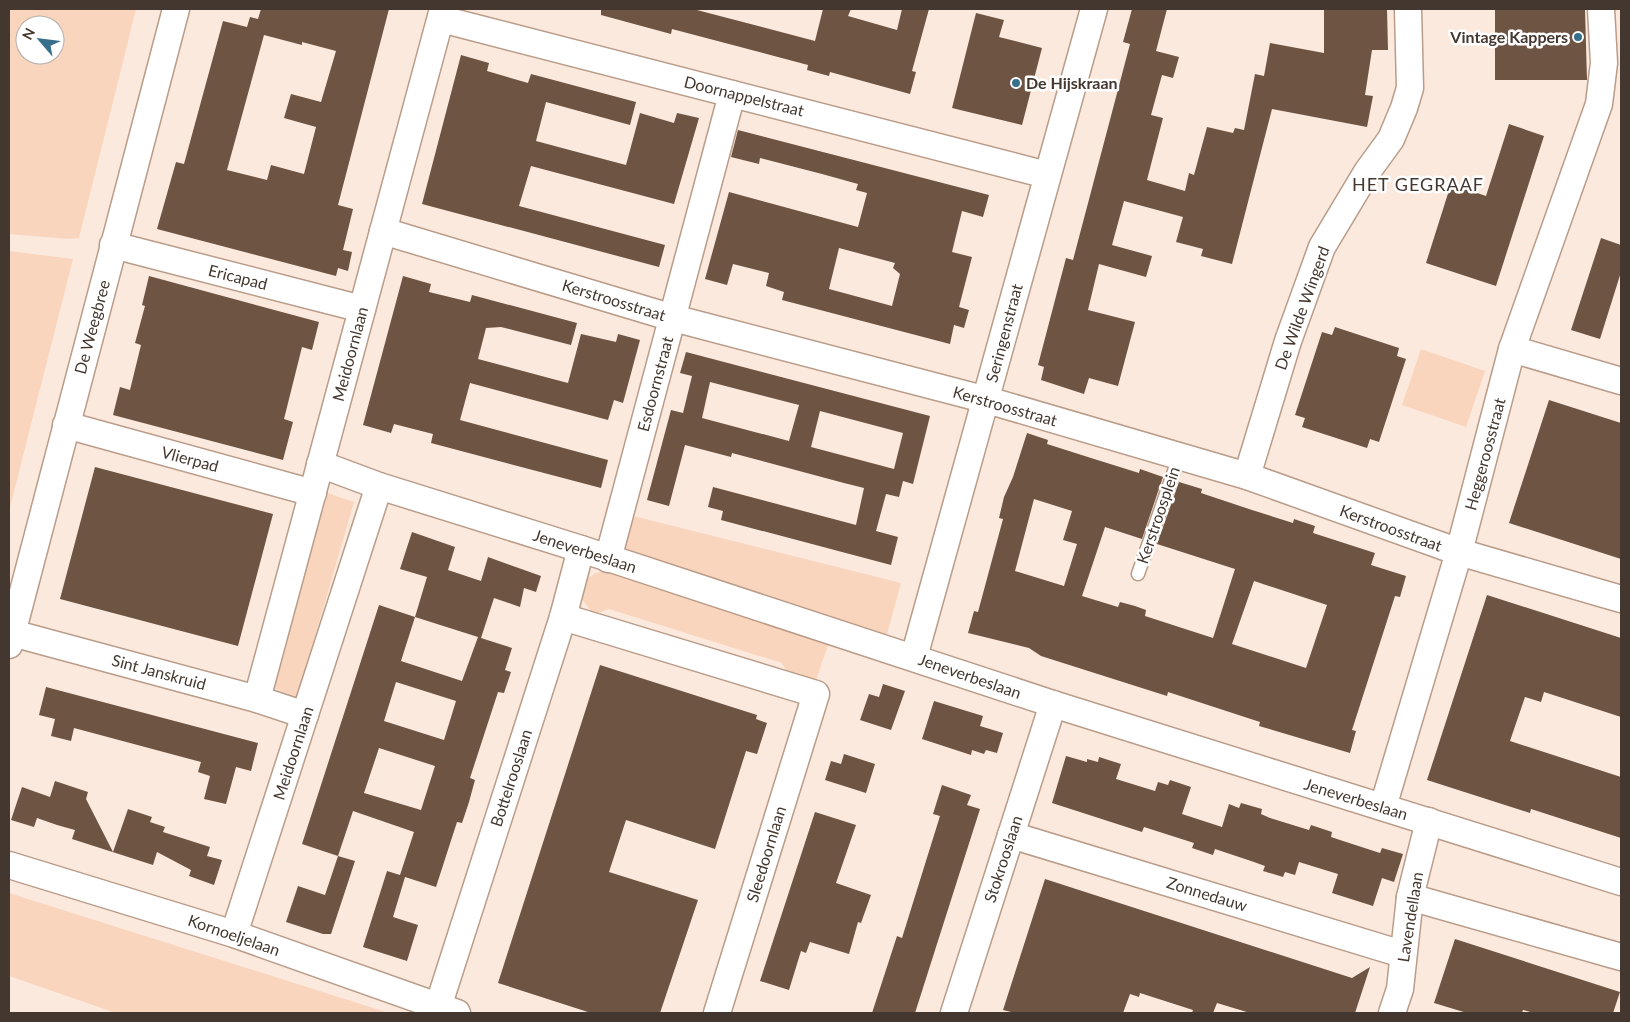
<svg xmlns="http://www.w3.org/2000/svg" width="1630" height="1022" viewBox="0 0 1630 1022" font-family="Lato,sans-serif">
<style>
.green{fill:#f9d5be;fill-rule:evenodd}
.building{fill:#6e5443;fill-rule:evenodd}
.lines{fill:none;stroke-linecap:round;stroke-linejoin:round}
.lane-casing{stroke:#b99c89;stroke-width:15}
.street-casing{stroke:#b99c89;stroke-width:29}
.lane{stroke:#fff;stroke-width:12}
.street{stroke:#fff;stroke-width:26}
.poi-dot{fill:#386f8a;stroke:#fff;stroke-width:2}
.labels{text-anchor:middle;stroke-width:5;stroke-linejoin:round;paint-order:stroke}
.poi-label{font-size:16px;font-weight:bold;fill:#43372f;stroke:#fff;text-anchor:end}
.street-label{font-size:16px;fill:#43372f;stroke:#fff}
.neighbourhood-label{font-size:18px;letter-spacing:1px;fill:#43372f;stroke:#fff}
</style>
<rect width="100%" height="100%" fill="#fce9dd"/>
<!-- green -->
<g class="green">
<path d="M9,9h127l-57,229 -10,1 -60,-5zM25,25h30v30h-30z"/>
<path d="M9,251l64,8 -64,252z"/>
<path d="M1421,349l64,22 -19,56 -64,-22z"/>
<path d="M327,493l27,9 -57,196 -23,-10z"/>
<path d="M629,515l272,68 -15,55 -267,-87z"/>
<path d="M608,571l221,71 -14,41 -27,-8 -6,-12 -173,-54 -11,4 -7,-2 -9,-12 3,-19 11,-7z"/>
<path d="M9,893l380,120h-273l-107,-37z"/>
</g>
<!-- building -->
<g class="building">
<path d="M261,9h128l-51,196 15,4 -10,41 9,2 -4,19 -10,-3 -2,8 -179,-47 19,-67 8,2 39,-143 24,6 3,-10 8,2zM264,35l38,10v-3l34,9 -15,51 -30,-8 -7,24 32,9 -12,47 -33,-9 -4,15 -40,-10z"/>
<path d="M601,9h92l122,32 8,-32h28l-3,7 49,14 5,-21h27l-17,62 4,1 -6,22 -80,-22 -1,4 -22,-6 1,-5 -136,-36 -1,5 -70,-19z"/>
<path d="M1132,9h35l-11,42 23,6 -6,21 -11,-3 -11,40 12,3 -16,62 38,11 4,-18 5,2 13,-48 26,6 2,-5 9,2 11,-56 9,2 6,-33 54,10v-44h63l1,41h-16l-7,45 8,1 -6,31 -95,-18 -40,155 -31,-8 2,-7 -27,-7 7,-25 -59,-16 -12,44 40,11 -6,21 -47,-13 -11,46 47,12 -17,64 -29,-8 -5,16 -43,-14 3,-13 -6,-2 28,-107 7,2 57,-216 -7,-2z"/>
<path d="M1495,9h90l2,71h-92z"/>
<path d="M976,13l28,7 -5,17 43,11 -20,77 -70,-17z"/>
<path d="M461,55l28,8 -2,8 41,12 3,-9 105,28 -6,23 -84,-23 -10,39 71,19 19,5 14,-52 34,10 3,-10 22,5 -25,86 -143,-38 -12,40 146,39 -6,22 -237,-63z"/>
<path d="M1509,124l35,12 -48,150 -70,-23 25,-79 35,12z"/>
<path d="M738,130l251,65 -6,22 -21,-6 -10,41 20,5 -13,50 10,3 -5,18 -10,-3 -4,19 -168,-44 2,-8 -18,-6 3,-13 -36,-9 -6,21 -22,-6 24,-87 129,35 9,-34 -11,-3 2,-6 -36,-10 -62,-16 -1,6 -28,-7zM839,248l56,15 -2,5 7,6 -8,32 -63,-17z"/>
<path d="M1601,238l20,7v27l-21,67 -29,-9z"/>
<path d="M149,276l170,46 -7,28 -10,-3 -18,72 9,3 -10,38 -170,-45 7,-28 10,3 11,-45 -6,-2 10,-37 -3,-1z"/>
<path d="M403,276l28,8 -2,8 41,10 2,-7 105,28 -6,22 -70,-18 -15,1 -8,31 71,19 19,5 13,-49 35,8 2,-8 22,6 -17,63 -9,-3 -6,20 -138,-37 -10,37 148,40 -7,28 -170,-45 2,-9 -39,-10 -3,9 -28,-8z"/>
<path d="M1335,327l64,21 -2,8 9,3 -27,83 -9,-3 -3,9 -65,-21 3,-9 -10,-3 27,-83 10,3z"/>
<path d="M686,352l244,64 -17,68 -10,-3 -4,16 -13,-3 -10,37 22,6 -7,28 -170,-45 2,-9 -15,-4 5,-20 143,38 8,-37 -20,-5 -112,-30 -1,4 -46,-12 -16,61 -22,-6 24,-90 12,3 9,-37 -12,-3zM710,382l89,23 -10,36 -87,-23zM820,411l83,22 -9,36 -83,-22z"/>
<path d="M1549,400l72,23v136l-112,-36z"/>
<path d="M1027,433l21,7 -1,4 44,14 48,15 1,-4 23,8 -21,62 -37,-12 -23,69 36,11 2,-5 15,4 11,4 -1,6 68,22 22,-69 -78,-25 22,-62 23,7 -1,4 51,17 41,13 1,-4 21,7 -2,7 62,20 -4,12 35,11 -6,21 -5,-1 -43,134 4,1 -6,22 -91,-27 1,-4 -92,-30 -1,4 -126,-40 -12,-8 -61,-15 6,-22 4,1 14,-52 11,-41 -4,-1 5,-21 9,-20zM1034,499l38,12 -9,29 14,4 -13,42 -49,-15zM1254,581l73,24 -21,63 -74,-24z"/>
<path d="M95,467l178,47 -35,132 -178,-47z"/>
<path d="M412,532l43,15 -7,23 33,11 7,-24 53,19 -5,16 -12,-4 -4,19 -26,-9 -13,40 31,10 -7,22 6,2 -7,21 -6,-1 -28,86 5,2 -6,22 -7,21 -5,-1 -21,65 -31,-10 -12,40 25,8 -11,36 -44,-14 24,-76 13,4 14,-43 -61,-21 -15,45 -36,-12 77,-239 36,12 12,-40 -27,-8zM415,617l63,20 -16,44 -61,-20zM396,682l60,19 -12,39 -60,-19zM379,748l56,18 -14,44 -57,-17z"/>
<path d="M1487,595l134,43v79l-77,-25 -3,10 -16,-5 -15,44 111,36v61l-90,-29 -1,4 -103,-33z"/>
<path d="M600,665l157,50 -1,4 11,4 -10,31 -11,-3 -31,98 -89,-29 -17,52 89,28 -38,113h-69l-93,-30z"/>
<path d="M883,684l22,7 -14,39 -31,-10 9,-26 10,3z"/>
<path d="M46,687l212,56 -7,28 -15,-4 -10,37 -22,-5 6,-23 -12,-4 3,-10 -127,-34 -3,13 -20,-5 4,-17 -16,-4z"/>
<path d="M934,701l49,15 -3,10 23,7 -6,20 -11,-3 -2,4 -12,-4 -1,5 -49,-16z"/>
<path d="M844,754l31,10 -9,29 -41,-13 6,-19 10,3z"/>
<path d="M1066,756l21,6v-3l11,3 1,-5 22,7 -5,15 39,12 3,-9 10,3 2,-5 21,7 -9,27 40,13 7,-23 10,4 2,-5 21,6 -1,5 9,4 39,12 2,-5 21,7 -1,5 9,3 40,13 2,-5 21,6 -9,28 -12,-4 -9,28 -41,-13 6,-19 -39,-12 -4,13 -10,-3 -2,5 -20,-6 2,-5 -11,-4 -39,-13 -2,6 -21,-7 2,-5 -50,-16 -2,5 -90,-29z"/>
<path d="M55,781l33,11 -2,7 27,53 15,-43 24,8 -2,5 15,5 -2,5 47,15 -3,9 15,4 -8,25 -25,-9 2,-6 -34,-18 -4,13 -81,-26 3,-9 -18,-5 -20,-7 -3,9 -23,-7 11,-33 28,10z"/>
<path d="M942,785l29,10 -4,10 13,4 -65,204h-43l25,-77 5,2 38,-122 -7,-2z"/>
<path d="M815,812l41,13 -20,58 35,12 -10,28 -3,-1 -9,32 -39,-12 -4,11 -5,-2 -12,39 -29,-9z"/>
<path d="M338,856l17,5 -24,73h-8l-37,-12 12,-36 27,9z"/>
<path d="M1045,879l307,99 18,-11 -15,46h-105l-33,-10 -4,10h-21l1,-3 -53,-17 -1,4 -9,-3 -7,19h-108l-12,-3z"/>
<path d="M1455,939l165,53 -7,21h-79l-11,-3 -1,3h-55l-33,-10z"/>
</g>
<g class="lines">
<!-- lane casing -->
<g class="lane-casing">
<path id="lane" d="M1138,574l41,-117"/>
</g>
<!-- street casing -->
<g class="street-casing">
<g id="street">
<path d="M441,19l606,156"/>
<path d="M383,231l290,87 314,82 260,76 212,76 162,47"/>
<path d="M113,245l249,64"/>
<path d="M1512,349l109,32"/>
<path d="M66,425l247,68"/>
<path d="M320,464l59,22 202,63 472,155 568,178"/>
<path d="M1247,476l41,-135 34,-94 45,-75 24,-33 13,-31 6,-20 -2,-79"/>
<path d="M608,559l124,-465"/>
<path d="M563,617l253,77 -99,319"/>
<path d="M12,633l245,66 48,16"/>
<path d="M9,645l167,-636"/>
<path d="M914,657l180,-648"/>
<path d="M257,699l186,-690"/>
<path d="M1383,807l76,-255 53,-203 87,-245 5,-41 -3,-54"/>
<path d="M1011,835l391,119"/>
<path d="M9,865l225,69 223,79"/>
<path d="M1410,897l211,60"/>
<path d="M234,934l145,-448"/>
<path d="M438,1007l125,-390 18,-68"/>
<path d="M954,1013l99,-309"/>
<path d="M1392,1013l8,-24 10,-92 19,-76"/>
</g>
</g>
<!-- lane -->
<use href="#lane" class="lane"/>
<!-- street -->
<use href="#street" class="street"/>
</g>
<!-- markers -->
<g class="poi-dot">
<circle cx="1578" cy="37" r="5"/>
<circle cx="1016" cy="83" r="5"/>
</g>
<g class="labels">
<!-- poi labels -->
<g class="poi-label">
<text x="1568" y="43">Vintage Kappers</text>
<text x="1026" y="89" text-anchor="start">De Hijskraan</text>
</g>
<!-- street labels -->
<g class="street-label">
<text transform="translate(744 96) rotate(14)" y="6">Doornappelstraat</text>
<text transform="translate(238 277) rotate(14)" y="6">Ericapad</text>
<text transform="translate(614 300) rotate(17)" y="6">Kerstroosstraat</text>
<text transform="translate(1302 308) rotate(-70)" y="6">De Wilde Wingerd</text>
<text transform="translate(92 327) rotate(-75)" y="6">De Weegbree</text>
<text transform="translate(1004 333) rotate(-75)" y="6">Seringenstraat</text>
<text transform="translate(350 354) rotate(-75)" y="6">Meidoornlaan</text>
<text transform="translate(655 384) rotate(-75)" y="6">Esdoornstraat</text>
<text transform="translate(1005 406) rotate(16)" y="6">Kerstroosstraat</text>
<text transform="translate(1485 454) rotate(-75)" y="6">Heggeroosstraat</text>
<text transform="translate(190 459) rotate(15)" y="6">Vlierpad</text>
<text transform="translate(1158 515) rotate(-71)" y="6">Kerstroosplein</text>
<text transform="translate(1391 528) rotate(20)" y="6">Kerstroosstraat</text>
<text transform="translate(585 551) rotate(18)" y="6">Jeneverbeslaan</text>
<text transform="translate(159 672) rotate(15)" y="6">Sint Janskruid</text>
<text transform="translate(970 676) rotate(19)" y="6">Jeneverbeslaan</text>
<text transform="translate(293 753) rotate(-72)" y="6">Meidoornlaan</text>
<text transform="translate(511 778) rotate(-72)" y="6">Bottelrooslaan</text>
<text transform="translate(1356 799) rotate(17)" y="6">Jeneverbeslaan</text>
<text transform="translate(766 854) rotate(-73)" y="6">Sleedoornlaan</text>
<text transform="translate(1003 859) rotate(-72)" y="6">Stokrooslaan</text>
<text transform="translate(1207 894) rotate(17)" y="6">Zonnedauw</text>
<text transform="translate(1410 917) rotate(-81)" y="6">Lavendellaan</text>
<text transform="translate(234 935) rotate(19)" y="6">Kornoeljelaan</text>
</g>
<!-- neighbourhood labels -->
<g class="neighbourhood-label">
<text x="1418" y="191">HET GEGRAAF</text>
</g>
</g>
<!-- border -->
<rect width="1630" height="1022" fill="none" stroke="#43372f" stroke-width="20"/>
<!-- north arrow -->
<g transform="translate(40 40) rotate(298)"><circle r="24" fill="#ffffff" stroke="#b4afac"/>
<path d="M0-4L9 19L0 12L-9 19Z" fill="#386f8a"/>
<text y="-8" font-size="14" font-weight="bold" text-anchor="middle" fill="#43372f">N</text>
</g>
</svg>
